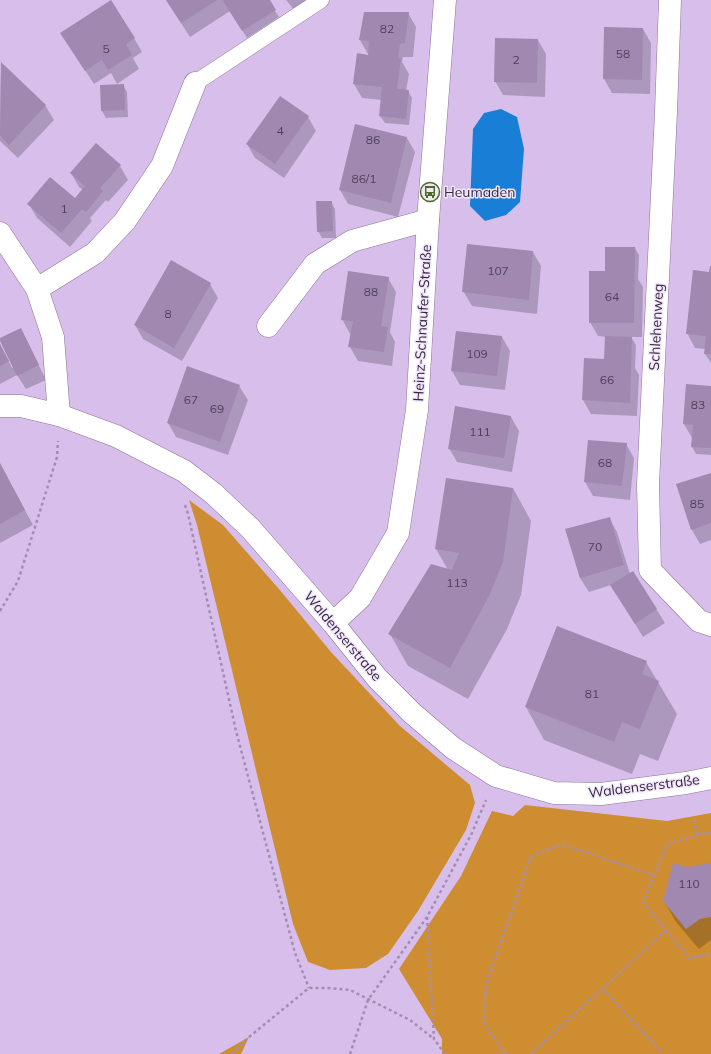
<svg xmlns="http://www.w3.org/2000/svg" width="711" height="1054" viewBox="0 0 711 1054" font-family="Mulish,sans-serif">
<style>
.green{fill:#cf8d32}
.water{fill:#197ed6}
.shadow{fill:#0003}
.building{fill:#a088b1}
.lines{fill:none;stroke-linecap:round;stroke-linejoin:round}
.service-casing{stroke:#8b749c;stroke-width:17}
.minor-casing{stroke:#8b749c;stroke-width:23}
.path{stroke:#a28eb1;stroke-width:2.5;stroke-dasharray:3 3;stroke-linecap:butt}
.service{stroke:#fff;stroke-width:16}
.minor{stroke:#fff;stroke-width:22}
.labels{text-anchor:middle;stroke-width:3;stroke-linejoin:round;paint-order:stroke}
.number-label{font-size:12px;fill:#4f4258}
.poi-label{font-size:14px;fill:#342a3b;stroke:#f2e6fc;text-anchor:start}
.street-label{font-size:14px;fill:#342a3b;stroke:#f2e6fc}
</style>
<rect width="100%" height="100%" fill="#d8bfeb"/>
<!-- green -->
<g class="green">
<path d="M189,500l34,25 56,64 52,63 69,74 70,59 5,18 -9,27 -48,81 -30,43 -22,14 -36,2 -22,-8 -15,-38 -96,-399z"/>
<path d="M525,805l142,16 44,-8v241h-269v-15l-43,-70 62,-93 31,-65 21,5z"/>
<path d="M249,1037l-8,17h-22z"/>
</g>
<!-- water -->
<path class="water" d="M501,109l16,8 7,32 -4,53 -14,13 -21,6 -15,-15 3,-77 11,-16z"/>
<!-- shadow -->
<g class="shadow">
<path d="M166,0h102l11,17 -32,21 -17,-27 -40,26z"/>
<path d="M286,0h23l-13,12z"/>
<path d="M365,13h43l8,14 -3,30h-10l-1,5 7,12 -3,17h2l4,7 -3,27 -24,-2 -5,-7 2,-16 -20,-2 -8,-14 15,-28 -9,-16z"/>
<path d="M605,28l38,1 8,14 -1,51 -38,-1 -8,-14z"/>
<path d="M134,38l8,14 -9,6 6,11 -22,15 -6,-11 -17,11 -24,-37z"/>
<path d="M538,40l8,14 -1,43 -42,-2 -8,-14z"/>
<path d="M1,63l44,42 9,15 -36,38 -18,-17z"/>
<path d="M123,85l4,7 1,25 -22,1 -4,-7 -1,-25z"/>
<path d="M308,117l8,14 -32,47 -29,-20 -8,-14z"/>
<path d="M356,125l51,13 8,14 -17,65 -50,-13 -8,-14z"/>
<path d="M120,166l8,14 -20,22 -2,-2 -16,18 2,3 -22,26 -33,-29 -8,-14 49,-2 5,-12 -4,-3 -8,-14z"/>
<path d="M331,202l4,7 1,29h-14l-4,-7z"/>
<path d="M635,248l4,7 -1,24 5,8 -1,50h-11l5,8 -1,23 4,7 -2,41 -46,-2 -8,-14 23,-40v-23l-8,-1 -8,-14 16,-50z"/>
<path d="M533,252l8,14 -4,48 -65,-8 -9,-15z"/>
<path d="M711,266v97l-6,-9 1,-5 -11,-1 -8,-15 23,-60z"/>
<path d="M388,278l8,14 -6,40 5,10 -3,24 -34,-5 -8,-14 2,-13h-2l-8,-15z"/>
<path d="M210,284l8,14 -36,63 -39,-22 -8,-14z"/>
<path d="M21,329l25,51 -20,9 -9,-14 -17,9v-40l12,24 2,-1z"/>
<path d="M456,332l46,5 8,14 -5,39 -45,-5 -8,-14z"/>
<path d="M239,386l9,14 -20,55 -52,-18 -8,-14z"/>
<path d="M711,387v68l-15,-1 -4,-7v-9l-8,-14z"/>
<path d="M511,417l8,14 -7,41 -55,-10 -8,-14z"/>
<path d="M589,441l37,3 8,14 -4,42 -37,-4 -8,-14z"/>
<path d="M0,464l33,61 -33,18z"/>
<path d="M711,474v66l-11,4 -8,-14z"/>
<path d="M513,488l18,33 -10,74 -14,34 -39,70 -60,-33 -18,-32 58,-64 -12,-21z"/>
<path d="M609,518l8,14 13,42 3,-2 32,51 -22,14 -32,-52 -22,7 -9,-14 -14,-48z"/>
<path d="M557,627l89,35 31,52 -19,47 -18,-7 -8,20 -88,-34 -18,-33z"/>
<path d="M711,864v76l-12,9 -23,-27 -12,-21 22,-33z"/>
</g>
<!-- building -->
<g class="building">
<path d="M111,0l24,38 -9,6 6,11 -24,15 -6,-10 -17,11 -25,-38z"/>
<path d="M166,0h51l-36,23z"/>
<path d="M224,0h46l6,10 -34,21 -19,-30z"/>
<path d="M364,12h45l-4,31 -5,1 -2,14 3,1 -4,30 12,1 -3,29 -27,-3 3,-29 -29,-3 4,-31 11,2 1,-14 -10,-1z"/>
<path d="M604,27l39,1 -1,52 -39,-1z"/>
<path d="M495,38l43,1 -1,44 -43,-1z"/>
<path d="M1,62l45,43 -37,40 -9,-9z"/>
<path d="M124,84l1,26 -24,1 -1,-26z"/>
<path d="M280,96l29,20 -34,48 -29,-20z"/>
<path d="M355,124l52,13 -16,66 -52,-13z"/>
<path d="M96,143l25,22 -21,23 3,3 -17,21 -4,-3 -21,24 -34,-29 23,-27 25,21 10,-12 -15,-13z"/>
<path d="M316,201h16l1,30 -16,1z"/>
<path d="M467,244l66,7 -4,49 -67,-8z"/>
<path d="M605,247h30l-1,76h-45v-52h16z"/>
<path d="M171,260l40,23 -37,65 -40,-23z"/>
<path d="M710,266h1v88h-7l2,-18 -20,-2 7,-64 16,2z"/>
<path d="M348,271l41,6 -8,49 7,1 -4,25 -36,-5 5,-26 -12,-1z"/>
<path d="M21,328l18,37 -22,11 -17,-35v-3z"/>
<path d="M456,331l46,5 -5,40 -46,-5z"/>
<path d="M605,336l27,1 -2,66 -48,-3 2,-42 20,1z"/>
<path d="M0,344l9,17 -9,5z"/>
<path d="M187,366l53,19 -20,57 -53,-19z"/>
<path d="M686,384l25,2v62l-20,-1 2,-22 -10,-1z"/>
<path d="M455,406l56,10 -7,42 -56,-9z"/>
<path d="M588,440l39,3 -5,43 -38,-4z"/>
<path d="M0,463l25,47 -25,14z"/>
<path d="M711,473v50l-20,7 -15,-46z"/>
<path d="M446,478l67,10 -10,74 -14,34 -39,72 -62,-34 43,-70 21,6 7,-17 -24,-4z"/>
<path d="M610,517l14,48 -44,13 -15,-49z"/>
<path d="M633,571l24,38 -22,15 -25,-39z"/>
<path d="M557,626l90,35 -5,13 17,7 -19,48 -18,-7 -8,20 -89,-35z"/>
<path d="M673,863l14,4 24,-4v54l-11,2 -14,10 -23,-28z"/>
</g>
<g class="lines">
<!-- service casing -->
<g class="service-casing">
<path id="service" d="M195,83l126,-83"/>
</g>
<!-- minor casing -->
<g class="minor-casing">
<g id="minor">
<path d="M670,0l-4,112 -18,372 2,86 49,51 12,4"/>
<path d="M0,233l37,56 16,48 6,78"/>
<path d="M37,289l58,-36 30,-32 37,-55 33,-83"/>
<path d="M268,326l47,-62 37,-23 76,-21"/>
<path d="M0,406h21l38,9 57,21 68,35 30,23 36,34 83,95 44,55 35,35 41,35 43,28 58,17 47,1 85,-11 25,-5"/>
<path d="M333,623l27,-25 38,-65 19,-123 11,-190 17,-220"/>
</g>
</g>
<!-- path -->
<g class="path">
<path d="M185,505l3,9 48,217 59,222 14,35"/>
<path d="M0,611l18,-30 39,-124 1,-16"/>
<path d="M694,820l4,15"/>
<path d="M711,832l-13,3 -31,9 -24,58 46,56 22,-4"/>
<path d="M427,917l7,122 11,15"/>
<path d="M602,988l61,66"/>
<path d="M232,1054l17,-17 60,-49h18l23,2 60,30 24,19"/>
<path d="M350,1054l18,-54 59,-83 45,-84 14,-33"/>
<path d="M505,1054l-21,-31 2,-38 45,-128 30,-13 93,31"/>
<path d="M531,1054l135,-124"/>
</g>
<!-- service -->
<use href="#service" class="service"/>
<!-- minor -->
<use href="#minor" class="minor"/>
</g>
<!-- icons -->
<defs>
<g id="bus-ring" transform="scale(1)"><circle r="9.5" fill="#f2e6fc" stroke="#4a6c24" stroke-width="1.5"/><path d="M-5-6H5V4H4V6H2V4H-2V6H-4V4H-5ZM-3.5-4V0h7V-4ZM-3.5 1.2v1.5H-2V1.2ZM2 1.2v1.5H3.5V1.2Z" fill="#4a6c24"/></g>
</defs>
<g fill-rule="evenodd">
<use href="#bus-ring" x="430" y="192"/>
</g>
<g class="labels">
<!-- number labels -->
<g class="number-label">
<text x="387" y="33">82</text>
<text x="106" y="53">5</text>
<text x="623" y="58">58</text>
<text x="516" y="64">2</text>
<text x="280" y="135">4</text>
<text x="373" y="144">86</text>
<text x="364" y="183">86/1</text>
<text x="64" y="213">1</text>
<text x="498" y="275">107</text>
<text x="371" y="296">88</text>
<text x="612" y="301">64</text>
<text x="168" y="318">8</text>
<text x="477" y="358">109</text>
<text x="607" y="384">66</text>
<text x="191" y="404">67</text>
<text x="698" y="409">83</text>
<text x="217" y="413">69</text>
<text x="480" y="436">111</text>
<text x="605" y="467">68</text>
<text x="697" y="508">85</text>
<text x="595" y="551">70</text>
<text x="457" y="587">113</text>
<text x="592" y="698">81</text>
<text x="689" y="888">110</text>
</g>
<!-- poi labels -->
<g class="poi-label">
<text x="444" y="197">Heumaden</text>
</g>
<!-- street labels -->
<g class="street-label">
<text transform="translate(422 323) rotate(-87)" y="5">Heinz-Schnaufer-Straße</text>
<text transform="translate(656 327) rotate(-87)" y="5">Schlehenweg</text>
<text transform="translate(343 636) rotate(50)" y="5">Waldenserstraße</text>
<text transform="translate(644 786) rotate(-7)" y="5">Waldenserstraße</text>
</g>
</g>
</svg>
